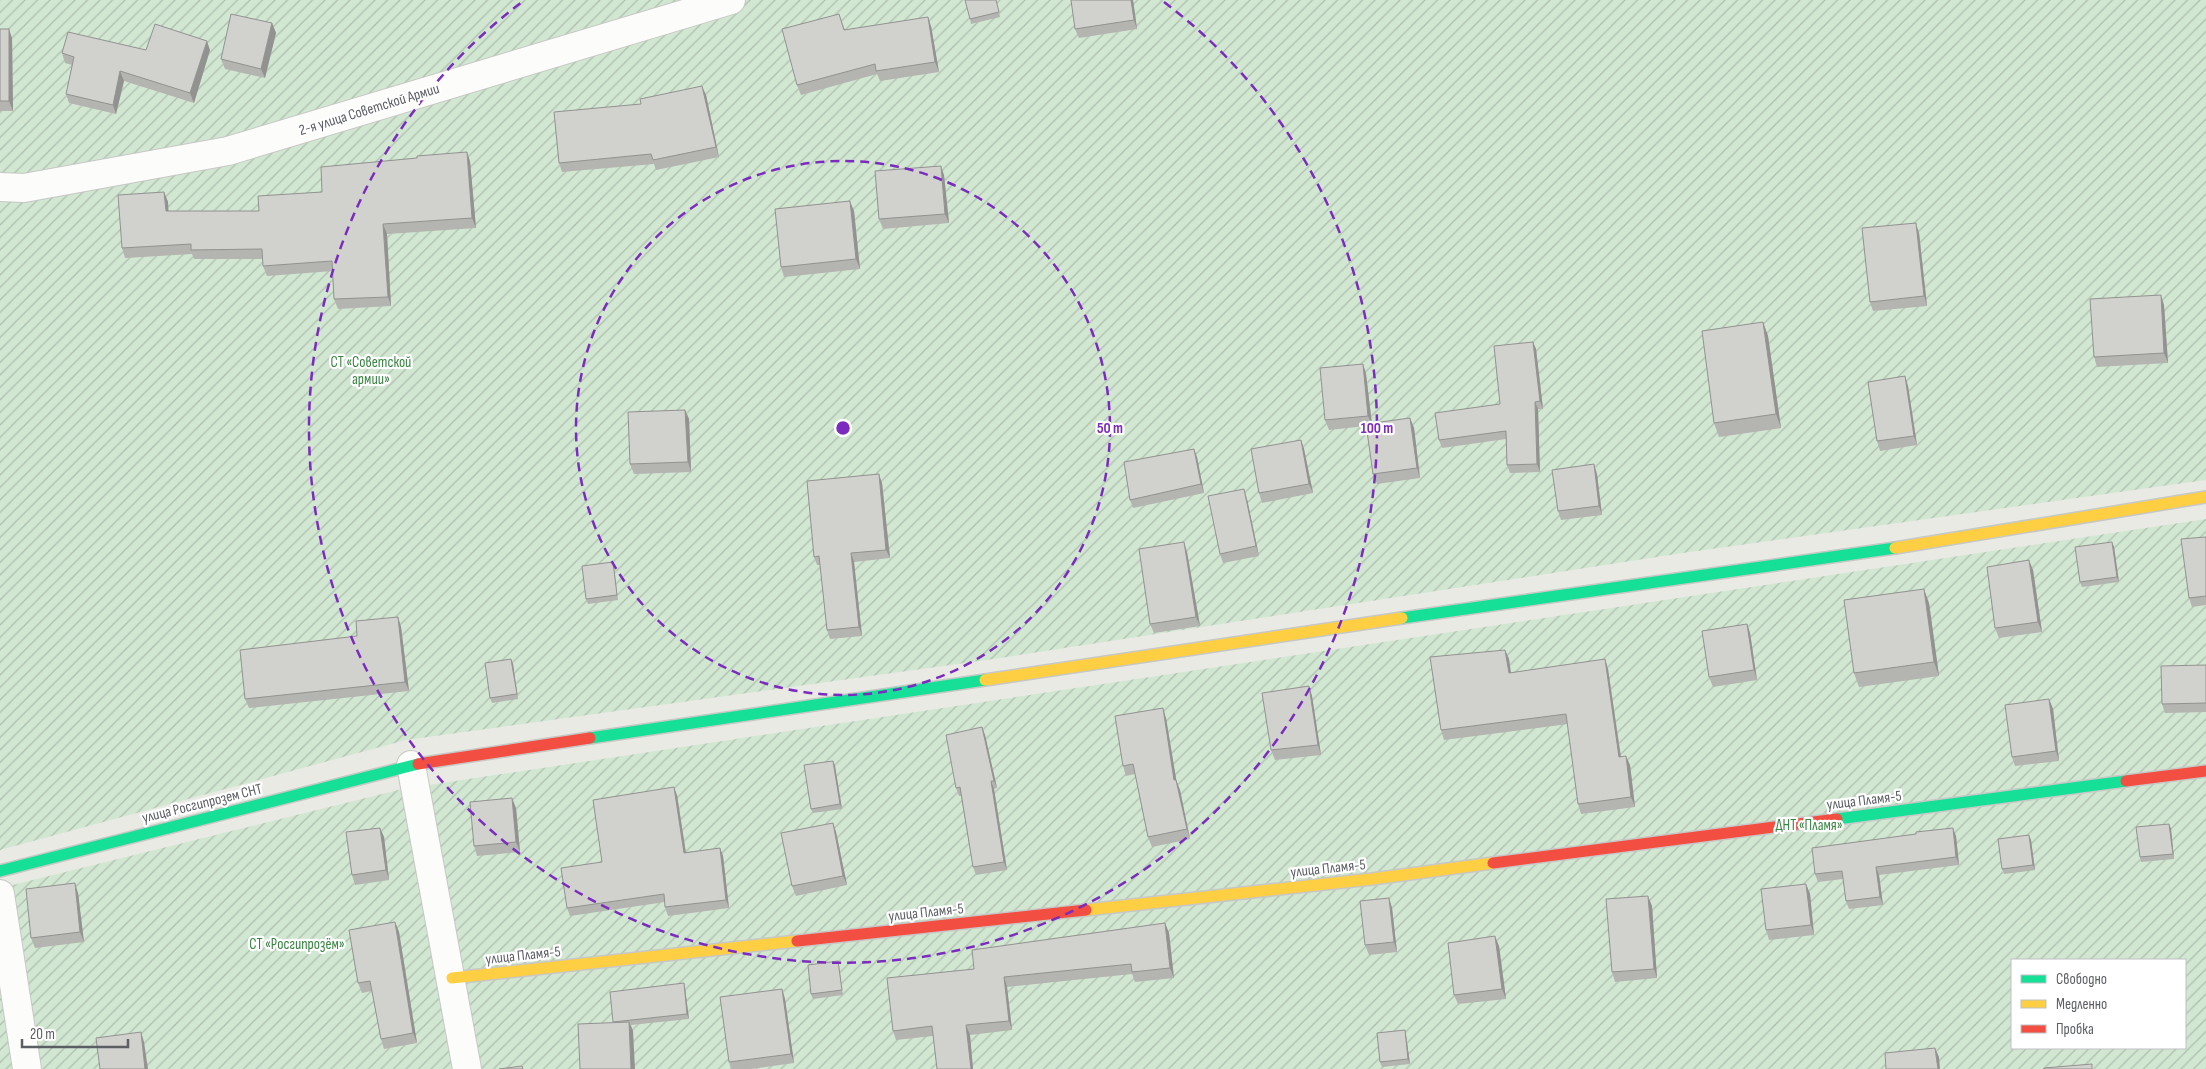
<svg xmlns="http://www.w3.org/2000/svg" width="2206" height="1069" viewBox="0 0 2206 1069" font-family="'Sofia Sans Condensed',sans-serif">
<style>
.garden{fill:url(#garden-furrows);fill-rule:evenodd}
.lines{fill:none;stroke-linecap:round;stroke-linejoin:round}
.street-casing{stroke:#c7c7c5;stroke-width:30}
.fast-casing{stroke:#c7c8c6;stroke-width:14}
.slow-casing{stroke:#c7c8c6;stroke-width:14}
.jam-casing{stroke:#c7c8c6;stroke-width:14}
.street{stroke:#fcfcfb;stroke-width:28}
.fast{stroke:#16e098;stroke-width:11}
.slow{stroke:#ffcf43;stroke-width:11}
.jam{stroke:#f24e42;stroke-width:11}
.wall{fill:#b4b4b1}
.shaded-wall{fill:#929290}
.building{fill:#d1d1ce;stroke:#929290}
.ring{fill:none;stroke:#7b2cbf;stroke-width:2.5;stroke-dasharray:9 6}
.labels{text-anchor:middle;stroke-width:4.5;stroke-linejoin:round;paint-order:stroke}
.street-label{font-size:15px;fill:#5b5e63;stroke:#fff}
.park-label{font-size:15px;fill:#388442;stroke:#fff}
.centre{fill:#7b2cbf;stroke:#fff;stroke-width:2.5}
.ring-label{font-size:15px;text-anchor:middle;font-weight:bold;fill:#7b2cbf;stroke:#fff;stroke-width:4.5;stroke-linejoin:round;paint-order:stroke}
</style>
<defs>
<pattern id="garden-furrows" width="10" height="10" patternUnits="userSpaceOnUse" patternTransform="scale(1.25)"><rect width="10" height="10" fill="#d2e7d2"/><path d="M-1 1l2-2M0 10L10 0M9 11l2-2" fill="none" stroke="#adbeae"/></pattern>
</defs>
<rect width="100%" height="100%" fill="#eaeae5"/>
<!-- garden -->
<g class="garden">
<path d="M0,0h2206v480l-523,73 -689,106 -588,81 -406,110z"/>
<path d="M2206,519v550h-2206v-181l402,-99zM2012,960h173v88h-173z"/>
</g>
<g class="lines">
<!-- street casing -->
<g class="street-casing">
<g id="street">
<path d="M0,187l24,1 204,-37 503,-151"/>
<path d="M411,765l56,304"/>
<path d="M0,894l27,175"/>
</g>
</g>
<!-- fast casing -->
<g class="fast-casing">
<g id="fast">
<path d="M1402,618l493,-70"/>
<path d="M590,738l395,-58"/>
<path d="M1837,819l289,-38"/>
<path d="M0,871l418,-107"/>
</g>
</g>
<!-- slow casing -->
<g class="slow-casing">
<g id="slow">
<path d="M1895,548l311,-51"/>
<path d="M985,680l417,-62"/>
<path d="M1086,910l286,-31 121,-16"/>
<path d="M452,978l345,-37"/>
</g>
</g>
<!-- jam casing -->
<g class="jam-casing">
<g id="jam">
<path d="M418,764l172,-26"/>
<path d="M2126,781l80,-10"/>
<path d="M1493,863l344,-44"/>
<path d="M797,941l289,-31"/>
</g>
</g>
<!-- street -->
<use href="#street" class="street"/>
<!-- fast -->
<use href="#fast" class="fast"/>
<!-- slow -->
<use href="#slow" class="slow"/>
<!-- jam -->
<use href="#jam" class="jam"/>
</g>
<!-- wall -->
<g class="wall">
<path d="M996,0l4,17 -29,7 -1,-5z"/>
<path d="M1133,0l4,29 -58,9 -4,-9z"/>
<path d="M839,14l6,16 86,-4 8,46 -59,9 -3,-7 -76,21 -4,-10z"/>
<path d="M272,23l4,10 -11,45 -40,-9 -4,-10z"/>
<path d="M0,29l12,9 1,73h-13z"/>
<path d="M146,50h64l-16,53 -70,-22 -8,33 -47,-11 -3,-9 6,-29 -7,-2 -3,-10z"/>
<path d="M706,95l13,62 -63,13 -2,-6 -92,8 -3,-9z"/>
<path d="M470,161l6,67 -89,6 4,72 -53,3 -4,-10 -1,-28 -66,5 -4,-10v-7h-69l-2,-5 -67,4 -3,-10 42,-56 4,10v9h91l63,-19z"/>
<path d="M944,175l5,48 -66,6 -4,-10z"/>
<path d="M854,211l6,58 -76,8 -3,-10z"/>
<path d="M1919,233l8,73 -54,5 -3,-9z"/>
<path d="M2164,305l4,58 -71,4 -3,-10z"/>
<path d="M1763,322l5,14 13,92 -62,9 -5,-14z"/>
<path d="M1533,342l3,7 7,60h-5l2,63 -30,1 -3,-8 -1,-26 -64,9 -3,-8 61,-36z"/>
<path d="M1363,364l3,10 6,50 38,-6 4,10 6,50 -43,6 -4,-10 -7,-48 -37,4 -4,-10z"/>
<path d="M1905,376l3,10 9,59 -37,6 -3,-10z"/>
<path d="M685,410l4,9 2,53 -57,2 -4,-10z"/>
<path d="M1301,440l3,9 9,44 -51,10 -3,-10z"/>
<path d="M1197,457l7,36 -71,15 -3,-8z"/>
<path d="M1597,474l5,41 -41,5 -3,-9z"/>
<path d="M882,483l8,75 -36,4 8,74 -32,3 -3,-9 -7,-65h-3l-3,-8z"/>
<path d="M1247,499l12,57 -36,7 -3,-9z"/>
<path d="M2206,537v68l-14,2 -3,-9z"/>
<path d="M2112,542l2,5 5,35 -37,5 -2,-5z"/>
<path d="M1187,552l13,74 -46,7 -4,-9z"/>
<path d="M613,562l1,5 4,33 -30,4 -2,-5z"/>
<path d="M2033,570l9,62 -43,6 -4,-10z"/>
<path d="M1929,603l10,73 -80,11 -5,-14z"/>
<path d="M398,617l3,10 8,64 -160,17 -4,-9 112,-63z"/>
<path d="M1747,624l3,9 7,47 -44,7 -4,-10z"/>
<path d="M1505,650l4,9 2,14 94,-14 3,10 13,87 9,9 5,42 -54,7 -3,-10 -10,-80 -124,16 -3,-10z"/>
<path d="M513,664l5,35 -26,4 -2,-5z"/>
<path d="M2206,665v47l-41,1 -3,-9z"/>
<path d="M1309,686l3,10 9,59 -46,5 -4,-10z"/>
<path d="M2049,699l4,10 6,52 -44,5 -3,-9z"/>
<path d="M1166,718l10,62 4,10 10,49 -38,8 -4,-10 -13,-63 -9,2 -3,-10z"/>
<path d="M982,727l3,8 12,53 -3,1 13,81 -31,5 -3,-8 -12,-71h-2l-3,-8z"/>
<path d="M833,761l2,5 7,43 -29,4 -2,-4z"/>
<path d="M677,795l9,57 34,-4 3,8 6,52 -61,8 -3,-9v-5l-95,14 -3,-8 35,-46z"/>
<path d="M516,808l4,44 -43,4 -3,-10z"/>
<path d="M833,823l3,9 11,53 -51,11 -4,-10z"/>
<path d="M2169,824l2,5 3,30 -33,3 -1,-5z"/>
<path d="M380,828l4,9 5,43 -34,5 -3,-10z"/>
<path d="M1956,836l3,29 -80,10 4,30 -34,4 -3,-8 -3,-22 -25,3 -3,-8z"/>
<path d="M2031,840l4,30 -31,4 -2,-5z"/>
<path d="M1806,884l4,10 4,41 -45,5 -3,-10z"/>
<path d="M78,893l6,49 -49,6 -4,-10z"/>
<path d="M1389,898l3,10 5,44 -28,3 -4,-10z"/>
<path d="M1652,906l5,72 -42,4 -3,-10z"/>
<path d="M395,922l4,10 18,111 -33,6 -3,-10 -9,-48 -10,2 -4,-10z"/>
<path d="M1165,923l4,10 5,45 -39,4 -3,-8 -125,13 5,43 -42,5 3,34h-36l-4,-33 -37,4 -3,-9 81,-62z"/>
<path d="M1499,946l7,53 -48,5 -4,-9z"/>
<path d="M838,961l1,5 4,29 -30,4 -2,-5z"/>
<path d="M684,983l1,5 4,31 -58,6 2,6 -20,-9z"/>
<path d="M782,989l3,10 9,64 -43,6h-20l-2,-7z"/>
<path d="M1405,1030l1,5 4,29 -28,3 -2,-5z"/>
</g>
<!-- shaded-wall -->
<g class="shaded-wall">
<path d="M1131,0h2l4,29 -3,-9z"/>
<path d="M928,17l3,9 8,46 -4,-10z"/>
<path d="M272,23l4,10 -11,45 -4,-9z"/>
<path d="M9,29l3,9 1,73 -4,-10z"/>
<path d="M207,41l3,9 -16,53 -4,-10z"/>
<path d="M120,71l4,10 -8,33 -3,-9z"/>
<path d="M702,86l4,9 13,62 -3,-10z"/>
<path d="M467,152l3,9 6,67 -4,-10z"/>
<path d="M941,166l3,9 5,48 -4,-9z"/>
<path d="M164,192l4,10 1,19 -3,-10z"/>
<path d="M850,201l4,10 6,58 -4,-10z"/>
<path d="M1916,223l3,10 8,73 -3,-10z"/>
<path d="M383,224l4,10 4,72 -3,-9z"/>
<path d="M2161,295l3,10 4,58 -4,-10z"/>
<path d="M1763,322l5,14 13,92 -5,-14z"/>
<path d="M1533,342l3,7 7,60 -3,-8z"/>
<path d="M1363,364l3,10 6,51 -4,-9z"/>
<path d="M1905,376l3,10 9,59 -3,-9z"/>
<path d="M1535,402l3,7 2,63 -3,-8z"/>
<path d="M685,410l4,9 2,53 -3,-10z"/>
<path d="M1410,418l4,10 6,50 -3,-10z"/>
<path d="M1301,440l3,9 9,44 -4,-9z"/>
<path d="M1194,449l3,8 7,36 -3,-9z"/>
<path d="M1594,464l3,10 5,41 -3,-9z"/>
<path d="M879,474l3,9 8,75 -4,-8z"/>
<path d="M1244,489l3,10 12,57 -3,-10z"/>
<path d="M1184,542l3,10 13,74 -4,-9z"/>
<path d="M2112,542l2,5 5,35 -2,-5z"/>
<path d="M851,553l3,9 8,74 -3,-9z"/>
<path d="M2029,560l4,10 9,62 -4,-10z"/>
<path d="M1924,589l5,14 10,73 -5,-14z"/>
<path d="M398,617l3,10 8,64 -4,-9z"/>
<path d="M1747,624l3,9 7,47 -3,-10z"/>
<path d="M1505,650l4,9 3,23 -3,-9z"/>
<path d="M511,659l2,5 5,35 -1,-5z"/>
<path d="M1605,659l3,10 14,97 -3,-9z"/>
<path d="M1309,686l3,10 9,59 -3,-10z"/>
<path d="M2049,699l4,10 6,52 -3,-10z"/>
<path d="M1163,708l3,10 12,72 -4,-10z"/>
<path d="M982,727l3,8 12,53 -3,-7z"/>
<path d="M1626,756l4,9 5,42 -4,-10z"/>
<path d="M833,761l2,5 7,43 -2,-5z"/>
<path d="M1176,780l4,10 10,49 -3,-10z"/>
<path d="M991,781l3,8 13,81 -3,-8z"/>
<path d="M674,787l3,8 10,66 -3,-8z"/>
<path d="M512,798l4,10 4,44 -4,-10z"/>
<path d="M833,823l3,9 11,53 -4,-9z"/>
<path d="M2169,824l2,5 3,30 -1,-5z"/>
<path d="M380,828l4,9 5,43 -3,-10z"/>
<path d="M1953,828l3,8 3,29 -3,-8z"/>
<path d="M2029,835l2,5 4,30 -2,-5z"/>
<path d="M720,848l3,8 6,52 -3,-8z"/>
<path d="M1876,867l3,8 4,30 -3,-8z"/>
<path d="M75,883l3,10 6,49 -4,-10z"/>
<path d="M1806,884l4,10 4,41 -3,-10z"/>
<path d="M1648,896l4,10 5,72 -3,-9z"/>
<path d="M1389,898l3,10 5,44 -3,-10z"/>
<path d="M395,922l4,10 18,111 -4,-10z"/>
<path d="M1165,923l4,10 5,45 -4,-10z"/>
<path d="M1495,936l4,10 7,53 -4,-10z"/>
<path d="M1004,977l3,10 5,43 -3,-9z"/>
<path d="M684,983l1,5 4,31 -2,-5z"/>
<path d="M782,989l3,10 9,64 -3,-9z"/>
<path d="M629,1022l4,9 2,38h-4z"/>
<path d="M966,1025l4,10 3,34h-2z"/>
<path d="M1405,1030l1,5 4,29 -2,-5z"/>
<path d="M141,1032l3,10 4,27h-3z"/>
<path d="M1935,1048l4,9 1,12h-2z"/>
</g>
<!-- building -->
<g class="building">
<path d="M965,0h31l3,12 -29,7z"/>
<path d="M1071,0h60l3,20 -59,9z"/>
<path d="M231,14l41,9 -11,46 -40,-10z"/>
<path d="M839,14l5,16 84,-13 7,45 -59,9 -1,-7 -78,21 -15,-56z"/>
<path d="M155,24l52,17 -17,52 -70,-22 -7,34 -47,-11 8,-37 -12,-4 6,-21 78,18z"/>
<rect x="0" y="29" width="9" height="72"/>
<path d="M702,86l14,61 -63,13 -2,-6 -92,9 -5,-51 87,-8 -1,-5z"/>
<path d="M467,152l5,66 -89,6 5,73 -54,2 -2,-38 -69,5 -1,-17 -71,1v-6l-69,4 -4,-53 46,-3 2,19h93l-1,-15 64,-4 -1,-25 96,-9v-2z"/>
<path d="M941,166l4,48 -66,5 -4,-48z"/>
<path d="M850,201l6,58 -75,8 -6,-58z"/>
<path d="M1916,223l8,73 -54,6 -8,-74z"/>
<path d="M2161,295l3,58 -70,4 -4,-58z"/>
<path d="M1763,322l13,92 -62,9 -12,-92z"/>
<path d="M1533,342l7,59 -5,1 2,62 -30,1 -1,-34 -67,9 -4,-27 65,-9 -6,-58z"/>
<path d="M1363,364l5,52 -43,4 -5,-52z"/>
<path d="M1905,376l9,60 -37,5 -9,-59z"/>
<path d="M685,410l3,52 -58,2 -2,-52z"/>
<path d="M1410,418l7,50 -44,6 -7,-50z"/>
<path d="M1301,440l8,44 -50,9 -8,-44z"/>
<path d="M1194,449l7,35 -71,16 -6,-38z"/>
<path d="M1594,464l5,42 -41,5 -6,-41z"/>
<path d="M879,474l7,76 -35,3 8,74 -32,3 -8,-74 -5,1 -7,-76z"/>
<path d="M1244,489l12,57 -36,8 -12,-58z"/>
<path d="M2206,537v59l-17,2 -8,-59z"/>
<path d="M1184,542l12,75 -46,7 -11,-75z"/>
<path d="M2112,542l5,35 -37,5 -5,-35z"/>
<path d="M2029,560l9,62 -43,6 -8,-61z"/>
<path d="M613,562l4,33 -31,4 -4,-33z"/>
<path d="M1924,589l10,73 -80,11 -10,-73z"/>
<path d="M398,617l7,65 -160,17 -5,-49 117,-14 -1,-15z"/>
<path d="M1747,624l7,46 -45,7 -7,-46z"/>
<path d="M1505,650l4,23 96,-14 14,98 7,-1 5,41 -53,7 -12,-90 -125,16 -11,-73z"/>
<path d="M511,659l6,35 -27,4 -5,-35z"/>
<path d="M2206,665v38l-44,1 -1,-38z"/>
<path d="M1309,686l9,59 -47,5 -9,-57z"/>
<path d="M2049,699l7,52 -44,6 -7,-52z"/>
<path d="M1163,708l11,72h2l11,49 -39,8 -15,-73 -10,2 -8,-50z"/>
<path d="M982,727l12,54h-3l13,81 -31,5 -13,-80 -4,1 -10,-53z"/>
<path d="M833,761l7,43 -29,5 -7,-44z"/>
<path d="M674,787l10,66 36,-5 6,52 -61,7 -1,-13 -97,14 -6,-40 41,-6 -9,-62z"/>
<path d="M512,798l4,44 -42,4 -4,-44z"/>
<path d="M833,823l10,53 -51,10 -11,-53z"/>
<path d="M2169,824l4,30 -33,3 -4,-30z"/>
<path d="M380,828l6,42 -34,5 -6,-43z"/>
<path d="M1953,828l3,29 -80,10 4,30 -34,4 -4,-30 -27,3 -3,-26 104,-14v-2z"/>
<path d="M2029,835l4,30 -31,4 -4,-30z"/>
<path d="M75,883l5,49 -49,6 -5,-49z"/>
<path d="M1806,884l5,41 -45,5 -5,-41z"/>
<path d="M1648,896l6,73 -42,3 -6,-73z"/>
<path d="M1389,898l5,44 -29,3 -5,-44z"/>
<path d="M395,922l18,111 -32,6 -11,-58 -12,2 -9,-53z"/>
<path d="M1165,923l5,45 -38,4 -1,-8 -127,13 5,44 -43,4 5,44h-34l-5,-43 -39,5 -6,-53 87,-9 -2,-19z"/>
<path d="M1495,936l7,53 -48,6 -6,-52z"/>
<path d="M838,961l4,29 -31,4 -3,-29z"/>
<path d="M684,983l3,31 -74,8 -3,-30z"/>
<path d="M782,989l9,65 -62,8 -9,-65z"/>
<path d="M629,1022l2,47h-51l-2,-45z"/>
<path d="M1405,1030l3,29 -28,3 -3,-29z"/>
<path d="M141,1032l4,37h-45l-4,-31z"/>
<path d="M1935,1048l3,21h-52l-1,-16z"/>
<path d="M2092,1064v5h-48v-1z"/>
<path d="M522,1066l1,3h-24z"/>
</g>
<!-- distance rings -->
<g class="ring">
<circle cx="843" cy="428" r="267"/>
<path d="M1164 2A534 534 0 1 1 522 2"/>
</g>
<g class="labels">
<!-- street labels -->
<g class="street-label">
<text transform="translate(369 109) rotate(-17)" y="5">2-я улица Советской Армии</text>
<text transform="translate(1864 800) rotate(-7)" y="5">улица Пламя-5</text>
<text transform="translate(202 803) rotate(-14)" y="5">улица Росгипрозем СНТ</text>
<text transform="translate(1328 868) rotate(-6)" y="5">улица Пламя-5</text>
<text transform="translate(926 912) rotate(-6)" y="5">улица Пламя-5</text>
<text transform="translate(523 955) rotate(-6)" y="5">улица Пламя-5</text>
</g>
<!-- park labels -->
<g class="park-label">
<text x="371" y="367">СТ «Советской<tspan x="371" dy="17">армии»</tspan></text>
<text x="1809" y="830">ДНТ «Пламя»</text>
<text x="297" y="949">СТ «Росгипрозём»</text>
</g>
</g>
<circle cx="843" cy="428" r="8" class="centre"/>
<g class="ring-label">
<text x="1110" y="433">50 m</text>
<text x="1377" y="433">100 m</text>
</g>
<!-- legend -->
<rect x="2011" y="959" width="175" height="90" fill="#ffffff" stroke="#bdbfc1"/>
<rect x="2021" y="975" width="25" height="8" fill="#16e098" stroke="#bdbfc1"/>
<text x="2056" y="984" font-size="15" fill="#5b5e63">Свободно</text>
<rect x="2021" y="1000" width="25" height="8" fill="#ffcf43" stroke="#bdbfc1"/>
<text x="2056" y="1009" font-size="15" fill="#5b5e63">Медленно</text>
<rect x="2021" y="1025" width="25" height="8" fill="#f24e42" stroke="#bdbfc1"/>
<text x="2056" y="1034" font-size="15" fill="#5b5e63">Пробка</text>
<!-- scale -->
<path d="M22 1039v8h106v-8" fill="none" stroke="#5b5e63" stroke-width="2.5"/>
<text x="30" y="1039" font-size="15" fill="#5b5e63" stroke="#ffffff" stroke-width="4" paint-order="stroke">20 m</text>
</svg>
